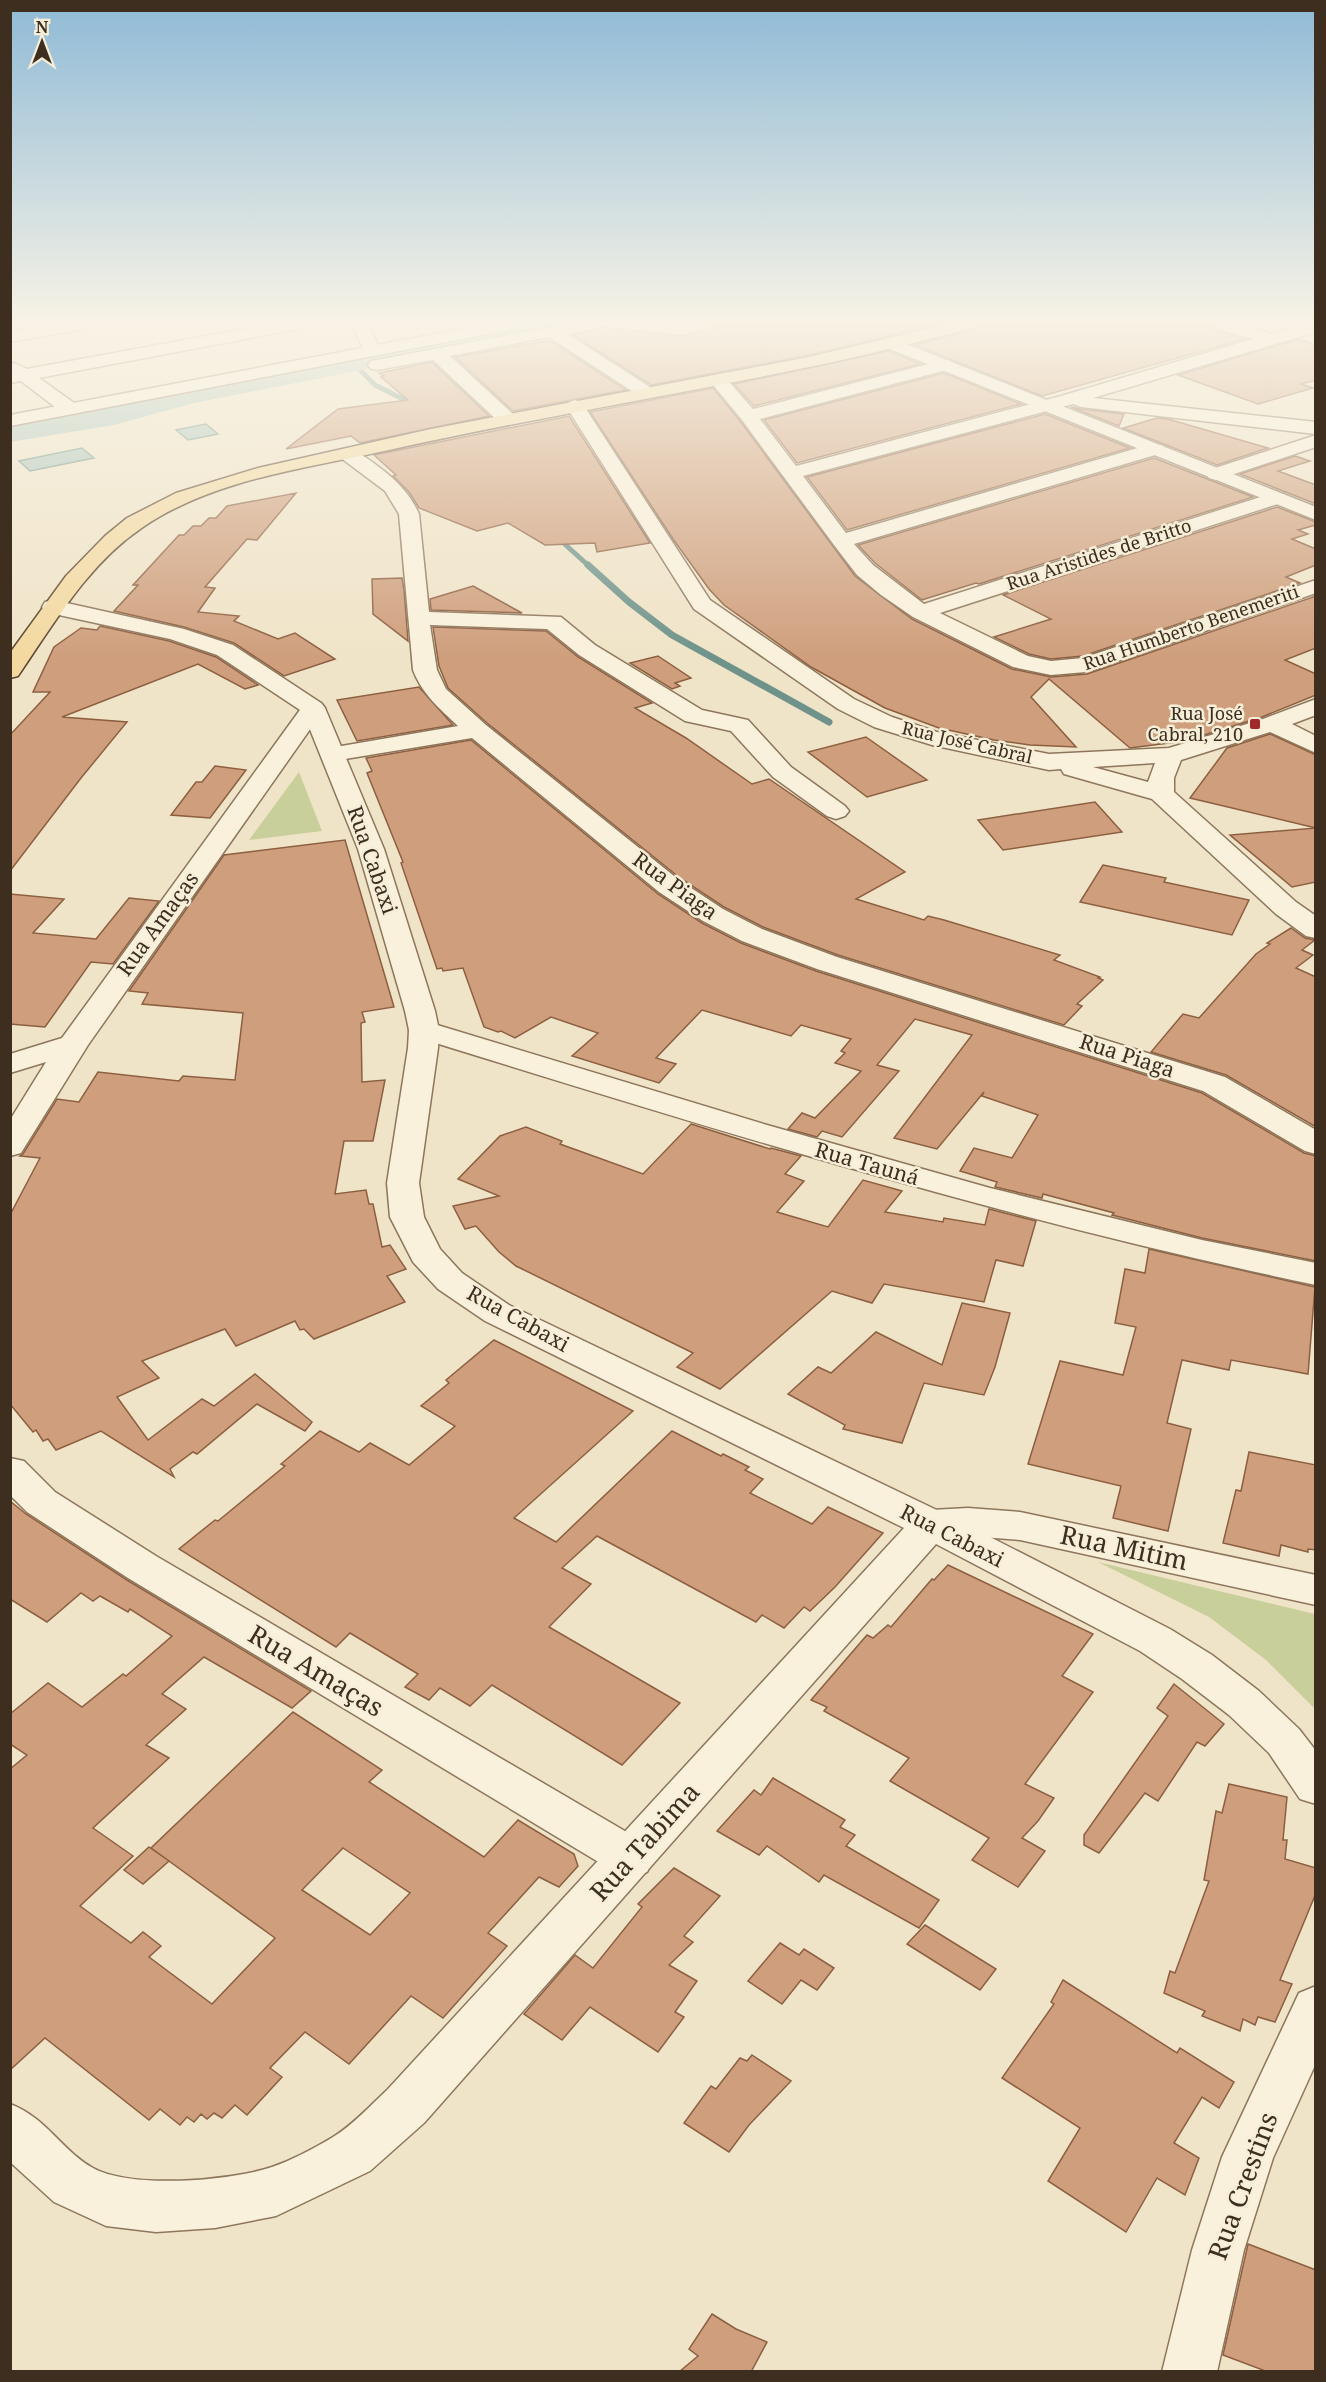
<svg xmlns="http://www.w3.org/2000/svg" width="1326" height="2382" viewBox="0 0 1326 2382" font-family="'Noto Serif',serif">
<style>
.green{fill:#c9cf9b}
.water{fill:#a9c4bc;stroke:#6f938a;stroke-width:1.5}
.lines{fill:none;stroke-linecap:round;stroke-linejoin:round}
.stream-far1{stroke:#6f938a;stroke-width:5}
.stream{stroke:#6f938a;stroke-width:7}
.river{fill:#a9c4bc;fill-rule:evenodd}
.building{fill:#cf9f7d;stroke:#8d5f41;stroke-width:1.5;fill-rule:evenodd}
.minor-casing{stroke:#8d765c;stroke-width:3}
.tertiary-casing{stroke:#8d765c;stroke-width:3}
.primary-casing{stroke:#5b4430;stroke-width:3}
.minor{fill:#faf1dc;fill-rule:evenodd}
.tertiary{fill:#faf1dc;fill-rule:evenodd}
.primary{fill:#f3d9a0;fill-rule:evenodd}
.poi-dot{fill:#9e2a2b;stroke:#f7eed8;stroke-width:2}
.labels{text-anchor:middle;stroke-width:5;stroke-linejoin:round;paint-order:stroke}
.far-street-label{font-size:18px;fill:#3d2e20;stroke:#f7eed8}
.far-poi-label{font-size:18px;fill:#3d2e20;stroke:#f7eed8;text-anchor:end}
.street-label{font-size:21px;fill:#3d2e20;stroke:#f7eed8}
.near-street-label{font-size:26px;fill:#3d2e20;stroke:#f7eed8}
</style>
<rect width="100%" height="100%" fill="#f0e4c8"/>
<!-- green -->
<g class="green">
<path d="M299,772l23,59 -73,9z"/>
<path d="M1098,1562l217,52v95l-49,-49 -57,-43z"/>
</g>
<!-- water -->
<g class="water">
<path d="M206,424l12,10 -30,6 -12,-10z"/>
<path d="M82,448l12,10 -64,13 -11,-10z"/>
</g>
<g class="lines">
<!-- stream-far1 -->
<g class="stream-far1">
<path d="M353,363l22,22 40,20"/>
<path d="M558,538l32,29"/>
</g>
<!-- stream -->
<path class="stream" d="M588,565l41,37 43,33 157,87"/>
<!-- river -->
<path class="river" d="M512,324h57l-4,6 -10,2 -361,71 -80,22 -104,17v-18l102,-17 78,-21z"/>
</g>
<!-- building -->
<g class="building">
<path d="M714,324h224l-129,31 -158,30 -78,-50 31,-8 77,9 32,-7z"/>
<path d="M978,324h234l3,6 30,9 -203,57 -127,-51 60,-15z"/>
<path d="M1299,339l17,6v35l-15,4 12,4 -55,16 -80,-29z"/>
<path d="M547,341l5,1 74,48 -113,21 -58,-54z"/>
<path d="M889,351l32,13 -167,42 -20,-22z"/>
<path d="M432,362l57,54 -129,27 -9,-7 -65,13 52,-40 70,-9 -27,-23 3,-1 -5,-3z"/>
<path d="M944,373l77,31 -224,59 -33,-43z"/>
<path d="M713,388l27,33 115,155 57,43 100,50 39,8 36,-3 229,-78v52l-31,12 31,14v21l-54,22 -77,24 -55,7 -81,-69 -18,18 45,50 -46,-2 -36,-5 -55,-12 -54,-20 -74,-41 -87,-62 -15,-16 -36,-50 -83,-127z"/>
<path d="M1071,407l10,2 43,5 -5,12z"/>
<path d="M1045,414l85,34 -283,82 -40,-53z"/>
<path d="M569,416l81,127 -53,9 -2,-9 -50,2 -37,-22 -31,8 -58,-23 -10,-16 -16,-16 3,-1 -22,-20z"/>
<path d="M1157,418l11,1 100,29 -51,17 -94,-37z"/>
<path d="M1295,456l15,5 -32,10 38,14v19l-76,-30z"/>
<path d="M1154,458l99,39 -274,87 -3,-1 -54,17 -47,-37 -17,-18z"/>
<path d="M296,493l-39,47 -10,-1 -42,48 10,1 -17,24 41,4 -5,5 44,18 17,-6 40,26 -51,17 -50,-33 -50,-16 -70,-16 24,-26h-5l46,-50h5l9,-9h8l8,-8h7l11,-12z"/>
<path d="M1277,507l39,15v3l-18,5 10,4 -16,5 24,10v16l-30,12 14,6 -217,73 -32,3 -22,-5 -35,-17 57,-18 -48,-24z"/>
<path d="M402,578l2,12 4,51 -35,-27 -1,-35z"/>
<path d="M473,586l49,27 -91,-3 -1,-11z"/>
<path d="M100,626l69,15 47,16 42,28 -13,4 -47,-25 -136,53 65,5 -46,56 -71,93v-136l40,-43h-17l21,-45 27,-19 16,2z"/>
<path d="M433,627l113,4 32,26 74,46 -17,5 51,30 66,46 17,-5 136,93 -49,27 68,21 4,-4 16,4 116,35 -6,5 46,17 -2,1 5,2 -26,24 5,2 -18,19 -226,-70 -75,-28 -39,-20 -44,-29 -193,-155 -39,-35 -9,-22z"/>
<path d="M658,656l33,22 -16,5 5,3 -8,3 -42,-26z"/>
<path d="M419,687l34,38 -96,16 -20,-41z"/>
<path d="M1270,734l46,21v73l-126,-30 37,-50z"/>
<path d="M866,737l61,43 -60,17 -59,-45z"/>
<path d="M471,740l187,154 44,29 39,20 75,28 386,122 102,60 12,3v105l-114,-23 -90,-23 2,-2 -71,-19 -1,4 -47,-11 2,-5 -37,-11 14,-23 38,10 26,-43 -56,-19 2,-4 -47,57 -43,-11 78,-103 -57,-16 -38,46 22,6 -57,66 -20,-6 -5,6 -29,-8 14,-16 13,5 46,-47 -26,-8 10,-10 -4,-2 10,-12 -50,-14 -10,11 -89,-26 -46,48 20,6 -17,19 -87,-27 26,-23 -47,-16 -36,21 -14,-7 -3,1 -14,-5 -21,-59 -20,3 -1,-3 -5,1 -36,-106 2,-1 -36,-89 5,-2 -6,-13z"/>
<path d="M215,766l31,4 -36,48 -39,-3 25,-33h6z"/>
<path d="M1095,802l27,30 -119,18 -25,-30z"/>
<path d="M1316,828v54l-24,5 -62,-52z"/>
<path d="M345,840l49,167 -32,5 3,10 -4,1 1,59 23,-2 -12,61h-29l-9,53 31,-4 3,14h4l9,43 8,-2 16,24 -19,7 18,26 -91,37 -10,-10 -4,1 -5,-9 -59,25 -11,-17 -83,32 17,17 -42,19 31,43 54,-41 12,7 41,-32 57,48 -7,9 -48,-27 -60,50 -4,-2 -23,17 4,8 -73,-46 -45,19 -8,-11 -5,2 -7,-11 -3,2 -23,-28v-189l30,-57 -20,-2 3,-2 34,-55 22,3 19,-30 81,9 4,-5 52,4 8,-67 -101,-9 6,-11 -19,-2 95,-136z"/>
<path d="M1103,865l63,13 -2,4 85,18 -17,35 -152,-33z"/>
<path d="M10,894l54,5 -31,34 63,6 33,-41 30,3 -46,63 -22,-2 -46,65 -35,-3z"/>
<path d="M1291,928l14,10 10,2 -13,10 11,5 -17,13 20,9v150l-90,-52 -75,-23 32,-38 16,4 57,-64 14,-10 -3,-1z"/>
<path d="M691,1124l79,25 1,-1 30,8 -16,18 19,7 -27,31 51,15 35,-47 39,11 -17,21 58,10 1,-4 41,7 4,-16 47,12 -13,45 -27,-6 -12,42 -100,-18 -12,19 -40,-12 -112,98 -43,-22 16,-14 -177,-87 -17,-14 -23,-26 -11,3 -12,-23 46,-10 -41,-17 42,-43 26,-9 36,14 -2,3 83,30z"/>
<path d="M1149,1249l166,38 -7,87 -77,-14 -2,10 -47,-10 -15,63 24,6 -23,102 -55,-13 8,-32 -93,-22 32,-103 63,14 13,-48 -21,-4 10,-54 20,4z"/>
<path d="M962,1303l48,10 -15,54 -11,28 -60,-12 -22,60 -59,-14 2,-4 -57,-31 30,-27 13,6 45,-41 66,33z"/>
<path d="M494,1340l139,71 -119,107 42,24 116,-111 49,25 2,-2 26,13 -4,3 18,9 -13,14 62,31 16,-17 55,26 -48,54 -25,24 -6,-4 -20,21 -22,-13 -6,7 -159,-86 -35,32 29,16 -42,43 131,76 -58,62 -130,-80 -22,21 -30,-18 -11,12 -24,-13 13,-13 -68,-41 -14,14 -157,-98 36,-29 3,1 67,-55 -4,-2 39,-33 39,21 11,-9 39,22 46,-39 -34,-20 28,-23 -3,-3z"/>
<path d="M1249,1452l67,13v85l-8,-1v3l-27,-7 -2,11 -56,-13 13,-53 5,1z"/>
<path d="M10,1501l16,13 101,66 184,111 -19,17 -88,-51 -42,37 24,15 -40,36 23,13 -76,70 40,28 -53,50 51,37 12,-11 18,14 -12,11 63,47 63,-66 -124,-90 142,-136 89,58 -13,12 115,75 34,-37 56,34 4,12 -19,21 -20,-10 -51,56 19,13 -64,72 -32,-22 -62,68 -44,-32 -35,36 12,9 -35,38 -12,-10 -13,13 -8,-5 -7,6 -6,-5 -7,8 -7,-5 -7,8 -20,-16 -11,11 -104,-82 -35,32v-301l17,-14 -17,-11v-30l38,-31 34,24 41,-33 3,2 46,-40 -42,-27 -2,3 -28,-16 -7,5 -12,-8 -34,29 -37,-23zM343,1848l67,45 -40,42 -68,-45z"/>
<path d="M948,1565l145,69 -31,42 31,16 -68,92 29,14 -16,23 -16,17 23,13 -27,36 -46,-27 17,-22 -99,-57 19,-23 -85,-47 3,-4 -16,-7 56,-65 6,3 15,-13 3,2 41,-48 2,1z"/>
<path d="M1174,1684l50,40 -19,22 -8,-4 -39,59 -13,-8 -46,60 -15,-8v-10l84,-119 -11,-8z"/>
<path d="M773,1778l72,42 -5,7 15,8 -9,11 93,54 -20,28 -95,-53 -5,7 -52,-36 -8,9 -42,-24 37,-41 7,5z"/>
<path d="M1229,1784l58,13 -4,43h4l-2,19 31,9v25l-36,87 12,4 -17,38 -17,-5 -3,8 -12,-6 -3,12 -38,-15 3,-5 -41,-18 6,-22 5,2 34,-92 -5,-1 12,-69 6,2z"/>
<path d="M149,1847l20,14 -26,23 -19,-14z"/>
<path d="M674,1868l46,28 -36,40 9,6 -24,23 28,16 -22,31 9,5 -26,35 -68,-45 -28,33 -38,-26 51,-59 18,13 49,-61 -4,-3z"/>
<path d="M925,1925l71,44 -16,21 -73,-46z"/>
<path d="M780,1943l19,12 5,-6 30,19 -17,22 -16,-10 -19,24 -34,-23z"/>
<path d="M1063,1980l114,73 3,-5 54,34 -15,26 -17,-11 -28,46 25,15 -14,37 -28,-17 -31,54 -78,-51 32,-53 -78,-50 52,-74 -3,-2z"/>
<path d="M752,2055l39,26 -42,44 -20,27 -45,-29 27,-37 5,3 24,-31 7,3z"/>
<path d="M1248,2244l68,26v102h-48l-45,-17z"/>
<path d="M712,2314l24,15 31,13 -16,30h-72l19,-16 -9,-7z"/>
</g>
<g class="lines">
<!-- minor casing -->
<g class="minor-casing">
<g id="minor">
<path d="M55,324h37l-8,5 -74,13v-10z"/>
<path d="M271,324h35l-8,5 -259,49 38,27 2,4 -2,4h-14l-42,-32 -11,2v-19l4,-1 13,6z"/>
<path d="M352,324h16l13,27 -3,4h-12z"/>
<path d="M566,324h34l-2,4 -31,6 86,55 3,4 -3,4h-12l-92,-60 -99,19 64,59 2,4 -2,4h-14l-67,-63 -56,10 -6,-1 -3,-4 3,-4 6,-1z"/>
<path d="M1214,324h25l32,10 34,-10h11v8l-223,66 223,24v12l-235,-27 -8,-3 -270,72 43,57 302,-88h14l3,4 -3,4 -308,91 19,21 51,39 346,-110h14l3,4 -3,4 -344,111 88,43 23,5 32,-3 233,-78v13l-230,79 -35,3 -38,-8 -100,-50 -32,-22 -24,-20 -23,-30 -92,-125 -33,-40 3,-4h12l29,33 191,-49 6,1 3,4 -3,4 -190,50 36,47 265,-70 192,-57 -37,-11z"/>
<path d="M575,400l6,2 3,4 126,194 144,99 38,18 45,15 112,22 120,-6 94,-29 53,-20v16l-24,9 24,12v17l-46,-21 -89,28 -7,18v14l122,110 20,14v22l-10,-2 -30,-22 -124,-115 -88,-25 -3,-5 -12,1 -117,-25 -58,-18 -36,-18 -144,-100 -128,-203 3,-4zM1155,763l-7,19 -55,-15z"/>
<path d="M1316,435v12l-100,33 -7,-2 -3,-4 3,-4z"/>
<path d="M348,448l7,2c26,18 51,34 64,64l10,98 132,5 34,28 107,65 46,10 43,47 54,39 4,5 -4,5 -9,3 -9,-3 -54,-39 -42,-46 -46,-10 -106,-66 -32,-26 -117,-4 7,45 9,19 40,36 193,155 44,29 39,20 75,28 388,120 91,53v24l-11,-3 -102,-60 -386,-122 -75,-28 -39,-20 -44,-29 -187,-154 -139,23 -9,-2 -3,-5 3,-5 134,-23c-18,-17 -36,-32 -45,-56l-14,-156 -14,-23 -44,-33 -3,-4 3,-4z"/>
<path d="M313,701l8,2 4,5 -237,337 -67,108 -11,3v-36l36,-58 -36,11v-19l52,-16 243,-335z"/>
<path d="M424,1021l343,104 223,63 212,52 114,23v22c-307,-64 -604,-156 -903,-249l-4,-6 4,-6z"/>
<path d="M10,1458l14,3 31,31 101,64 491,288 7,14 -7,14 -16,5 -16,-5 -487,-294 -101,-66 -17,-17z"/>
<path d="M968,1508l52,4 296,63v30l-296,-65 -52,-4 -37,2 -14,-4 -6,-10 6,-10 14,-4z"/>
<path d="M1316,1986v77l-43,95 -29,92 -27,122h-55l30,-122 30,-93 77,-164z"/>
</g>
</g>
<!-- tertiary casing -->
<g class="tertiary-casing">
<g id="tertiary">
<path d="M488,324h34l-8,5 -504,97v-11z"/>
<path d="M891,338l425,169v13l-431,-173 -3,-4 3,-4z"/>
<path d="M53,600l131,29 49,16 88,58 4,5 59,141 51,162 4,19 -1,18 -19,135 5,34 16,32 22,24 47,32 436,209 225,115 42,26 47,36 40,38 17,22v53l-16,-5 -31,-46 -40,-38 -47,-36 -42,-28 -204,-107 -512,579 -54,48 -94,45 -61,12 -59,4 -50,-6 -52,-24 -44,-40v-58c37,14 52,47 83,64 38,21 137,13 179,-1 20,-7 43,-19 61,-30 20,-12 38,-32 55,-48l516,-561 -419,-207 -47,-32 -25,-27 -23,-45 -3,-34 21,-135 1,-18 -4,-19 -47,-162 -55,-137 -86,-57 -47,-16 -125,-27 -3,-5 3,-5z"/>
</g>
</g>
<!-- primary casing -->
<g class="primary-casing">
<path id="primary" d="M948,324h28l-2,4c-55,13 -109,28 -165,39 -140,29 -281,52 -420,83 -82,18 -176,29 -246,77 -55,37 -88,95 -125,149l-8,2v-25l56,-77 39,-40 22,-18 49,-25 82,-25 173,-39 378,-72z"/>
</g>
<!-- minor -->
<use href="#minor" class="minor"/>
<!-- tertiary -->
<use href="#tertiary" class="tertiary"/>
<!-- primary -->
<use href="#primary" class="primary"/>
</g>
<!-- sky -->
<linearGradient id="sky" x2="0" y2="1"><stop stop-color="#8fbad6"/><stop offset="0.49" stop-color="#f8f3e6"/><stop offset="1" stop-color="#f8f3e6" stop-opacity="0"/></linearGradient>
<rect width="1326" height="657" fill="url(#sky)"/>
<!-- markers -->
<rect class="poi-dot" x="1249" y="718" width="12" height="12" rx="3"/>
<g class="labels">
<!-- far-street labels -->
<g class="far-street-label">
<text transform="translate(1099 555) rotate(-18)" y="6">Rua Aristides de Britto</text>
<text transform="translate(1191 628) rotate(-19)" y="6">Rua Humberto Benemeriti</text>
<text transform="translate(967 743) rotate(13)" y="6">Rua José Cabral</text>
</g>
<!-- far-poi labels -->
<g class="far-poi-label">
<text x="1243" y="720">Rua José<tspan x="1243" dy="21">Cabral, 210</tspan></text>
</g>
<!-- street labels -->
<g class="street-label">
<text transform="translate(372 860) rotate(71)" y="7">Rua Cabaxi</text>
<text transform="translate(675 886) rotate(36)" y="7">Rua Piaga</text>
<text transform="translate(158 924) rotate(-54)" y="7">Rua Amaças</text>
<text transform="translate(1127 1056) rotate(18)" y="7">Rua Piaga</text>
<text transform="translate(867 1164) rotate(16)" y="7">Rua Tauná</text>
<text transform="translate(518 1319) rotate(29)" y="7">Rua Cabaxi</text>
<text transform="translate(952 1536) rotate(27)" y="7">Rua Cabaxi</text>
</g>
<!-- near-street labels -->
<g class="near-street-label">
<text transform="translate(1124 1548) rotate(12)" y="9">Rua Mitim</text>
<text transform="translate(316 1671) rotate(31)" y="9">Rua Amaças</text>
<text transform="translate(645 1842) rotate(-48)" y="9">Rua Tabima</text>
<text transform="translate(1243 2186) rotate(-70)" y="9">Rua Crestins</text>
</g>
</g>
<!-- border -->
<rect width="1326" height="2382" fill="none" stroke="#3d2e20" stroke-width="24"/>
<!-- north arrow -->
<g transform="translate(42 42)" stroke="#f7eed8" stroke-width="4.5" paint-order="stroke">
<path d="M0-4.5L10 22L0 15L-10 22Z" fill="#3d2e20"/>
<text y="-9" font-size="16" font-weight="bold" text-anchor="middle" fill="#3d2e20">N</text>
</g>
</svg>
